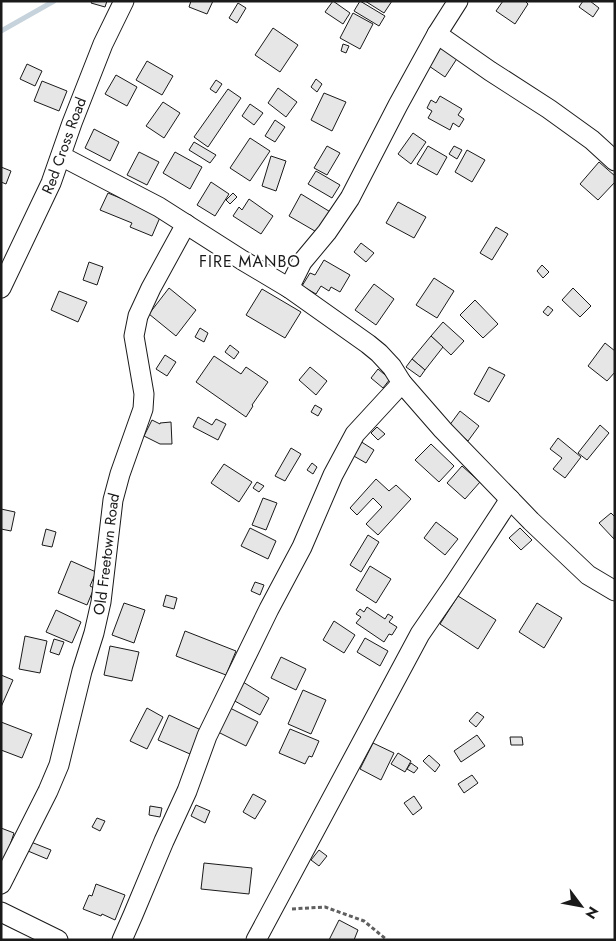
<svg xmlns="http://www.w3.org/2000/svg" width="616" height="941" viewBox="0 0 616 941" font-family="Jost,sans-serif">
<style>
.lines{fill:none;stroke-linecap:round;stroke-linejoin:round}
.stream{stroke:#c6d2dc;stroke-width:5}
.building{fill:#e6e6e6;stroke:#1a1a1a}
.minor-casing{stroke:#1a1a1a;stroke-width:21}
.path{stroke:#5f5f5f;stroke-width:3;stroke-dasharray:4 2.5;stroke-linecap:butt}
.minor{stroke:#fff;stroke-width:19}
.labels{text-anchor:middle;stroke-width:4;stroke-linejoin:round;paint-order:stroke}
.street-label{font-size:15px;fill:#1a1a1a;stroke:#fff}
.neighbourhood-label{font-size:16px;letter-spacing:1px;fill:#1a1a1a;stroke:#fff}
</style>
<rect width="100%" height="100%" fill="#fff"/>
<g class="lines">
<!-- stream -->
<path class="stream" d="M1,31l53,-30"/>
</g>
<!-- building -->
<g class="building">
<path d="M92,1h15l-2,6 -14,-4z"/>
<path d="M191,1h22l-6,13 -18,-7z"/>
<path d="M333,1l17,12 -7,11 -18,-12z"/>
<path d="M360,1l25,15 -6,10 -25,-15z"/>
<path d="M365,1h27l-8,12z"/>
<path d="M503,1h22l3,3 -13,20 -19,-13z"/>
<path d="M583,1h7l9,7 -6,9 -14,-10z"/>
<path d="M238,3l8,5 -9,15 -8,-5z"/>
<path d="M353,13l20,11 -13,25 -20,-11z"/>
<path d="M273,28l25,17 -18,27 -25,-17z"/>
<path d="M343,44l6,2 -3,7 -5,-2z"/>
<path d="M442,46l16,11 -13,20 -16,-11z"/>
<path d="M147,61l26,15 -11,19 -26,-15z"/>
<path d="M27,64l15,7 -7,15 -15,-7z"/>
<path d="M116,75l21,12 -10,19 -22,-12z"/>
<path d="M316,79l6,5 -5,8 -6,-5z"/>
<path d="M216,80l6,4 -6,9 -6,-4z"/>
<path d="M42,81l25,10 -8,20 -25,-10z"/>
<path d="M278,88l19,14 -11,15 -18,-14z"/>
<path d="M228,89l13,9 -33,49 -14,-10z"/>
<path d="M324,93l22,9 -14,29 -21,-11z"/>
<path d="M440,96l22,13 -4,6 6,4 -5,8 -6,-4 -3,7 -22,-12 4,-7 -5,-3 4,-8 5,3z"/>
<path d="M163,102l17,11 -16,25 -18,-12z"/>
<path d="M250,104l13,9 -9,12 -12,-9z"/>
<path d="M275,120l10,7 -10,15 -10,-6z"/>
<path d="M94,129l25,13 -9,19 -25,-13z"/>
<path d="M413,133l13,9 -15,22 -13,-10z"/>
<path d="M250,138l20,13 -20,30 -20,-13z"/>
<path d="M194,142l22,13 -6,8 -21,-13z"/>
<path d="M327,146l13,7 -13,22 -13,-7z"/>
<path d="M428,146l19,11 -10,18 -20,-11z"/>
<path d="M454,146l8,4 -5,9 -8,-5z"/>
<path d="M467,150l18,10 -13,22 -17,-10z"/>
<path d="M139,152l20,10 -12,23 -20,-10z"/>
<path d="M175,152l27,15 -12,22 -27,-16z"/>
<path d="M271,156l15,5 -10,30 -14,-5z"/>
<path d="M599,162l16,14v6l-17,18 -18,-16z"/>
<path d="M1,167l10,4 -5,13 -5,-2z"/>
<path d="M316,171l24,14 -8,13 -24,-14z"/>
<path d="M211,182l18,12 -14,22 -18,-11z"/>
<path d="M108,193l53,22 -9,21 -22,-9 2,-4 -32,-13z"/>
<path d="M233,193l4,4 -7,7 -4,-4z"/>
<path d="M301,194l31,19 -12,21 -31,-18z"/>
<path d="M249,199l24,17 -12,18 -28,-18 6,-9 3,3z"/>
<path d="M398,202l28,15 -12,21 -28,-15z"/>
<path d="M496,227l12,7 -16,26 -12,-7z"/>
<path d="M361,243l13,10 -8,9 -12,-10z"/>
<path d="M324,260l26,15 -10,17 -9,-5 -2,4 -8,-5 -5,8 -14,-8 8,-13 5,2z"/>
<path d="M89,262l14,5 -6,18 -14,-5z"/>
<path d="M542,265l7,7 -6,6 -6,-7z"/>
<path d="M434,278l20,13 -17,27 -21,-13z"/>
<path d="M374,284l20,15 -18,26 -21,-15z"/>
<path d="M169,288l27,22 -20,26 -27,-22z"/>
<path d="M573,288l18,18 -11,11 -18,-17z"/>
<path d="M262,289l39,23 -16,26 -39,-23z"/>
<path d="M59,291l28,11 -9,20 -27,-12z"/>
<path d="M475,300l23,24 -15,14 -23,-23z"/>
<path d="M548,306l5,4 -5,6 -5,-4z"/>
<path d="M443,322l21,19 -13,14 -20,-19z"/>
<path d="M200,328l8,5 -4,9 -9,-5z"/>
<path d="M431,336l12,11 -18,23 -13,-11z"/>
<path d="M605,343l10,8v21l-8,9 -19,-15z"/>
<path d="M230,345l9,7 -5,7 -9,-7z"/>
<path d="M165,355l11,7 -9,14 -11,-7z"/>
<path d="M214,356l27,18 5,-7 22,15 -16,23 1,1 -7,11 -50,-35z"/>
<path d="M412,359l13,11 -5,7 -14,-10z"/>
<path d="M310,367l17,14 -11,14 -17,-15z"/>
<path d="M489,367l16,8 -16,27 -15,-8z"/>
<path d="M378,369l12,10 -7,9 -12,-10z"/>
<path d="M315,405l7,4 -4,7 -7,-4z"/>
<path d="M460,411l19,15 -11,15 -19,-15z"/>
<path d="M198,417l14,8 4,-6 10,5 -8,16 -25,-13z"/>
<path d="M152,420l8,4v-1l11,-1 1,22h-12l-16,-8z"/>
<path d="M600,425l9,8 -22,27 -9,-7z"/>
<path d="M377,427l8,7 -7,6 -7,-7z"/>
<path d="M558,438l23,19 -16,21 -12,-9 9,-11 -12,-9z"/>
<path d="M360,441l14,9 -8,13 -14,-8z"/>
<path d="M431,444l23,22 -15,16 -24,-22z"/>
<path d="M291,448l10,6 -16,27 -10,-5z"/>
<path d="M312,463l5,4 -4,7 -6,-4z"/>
<path d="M224,464l28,18 -13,20 -28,-19z"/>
<path d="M462,466l18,16 -15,17 -18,-16z"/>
<path d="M376,479l13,12 7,-6 15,14 -33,36 -12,-11 16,-17 -9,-9 -16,17 -7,-7z"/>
<path d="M257,482l7,4 -5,6 -6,-4z"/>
<path d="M263,498l14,5 -11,27 -14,-5z"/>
<path d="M1,509l14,3 -4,19 -10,-2z"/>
<path d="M611,513l4,4 -1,22 -15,-16z"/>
<path d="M436,522l22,17 -13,16 -21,-17z"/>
<path d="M250,528l26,13 -8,18 -27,-13z"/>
<path d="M520,528l12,12 -11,10 -12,-12z"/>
<path d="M46,529l10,3 -4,15 -10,-2z"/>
<path d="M368,535l11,7 -18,30 -11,-7z"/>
<path d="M71,561l25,11 -6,14 4,2 -7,17 -29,-12z"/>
<path d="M370,566l21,13 -15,24 -20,-13z"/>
<path d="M255,582l9,3 -4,10 -9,-4z"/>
<path d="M166,595l11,3 -3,11 -11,-3z"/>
<path d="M458,596l38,24 -18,29 -38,-25z"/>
<path d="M124,603l21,7 -11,33 -22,-8z"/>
<path d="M537,603l25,15 -18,30 -25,-16z"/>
<path d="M367,607l18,12 3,-5 5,3 -4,5 8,5 -5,8 -3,-1 -5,8 -28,-19 5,-6 -5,-3 4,-5 4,3z"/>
<path d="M56,610l25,12 -9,21 -26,-11z"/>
<path d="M334,621l21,14 -11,18 -21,-13z"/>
<path d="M185,631l51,20 -10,24 -50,-19z"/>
<path d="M25,636l22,5 -7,32 -21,-4z"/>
<path d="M365,638l23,13 -8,15 -23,-14z"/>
<path d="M54,639l10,3 -5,13 -9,-3z"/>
<path d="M110,646l29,6 -7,29 -28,-6z"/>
<path d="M281,657l25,12 -10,21 -25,-12z"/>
<path d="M1,675l12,5 -12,27z"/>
<path d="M243,682l26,16 -9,17 -27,-15z"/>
<path d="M303,690l23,10 -15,34 -23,-10z"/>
<path d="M228,707l30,15 -12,24 -30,-15z"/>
<path d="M147,708l16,9 -16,32 -17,-8z"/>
<path d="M477,712l7,5 -8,10 -7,-6z"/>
<path d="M169,715l32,15 -11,24 -32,-14z"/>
<path d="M1,722l31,12 -10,24 -21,-8z"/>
<path d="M290,729l29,12 -7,16 -3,-1 -4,8 -26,-11z"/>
<path d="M477,735l8,11 -24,16 -7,-11z"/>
<path d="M510,737h12l1,8h-12z"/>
<path d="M373,743l21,10 -13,27 -21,-11z"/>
<path d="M398,753l13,8 -6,11 -14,-8z"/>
<path d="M429,755l11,10 -5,7 -12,-11z"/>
<path d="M411,763l7,5 -4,5 -7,-4z"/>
<path d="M472,775l6,8 -14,10 -6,-9z"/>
<path d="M253,794l13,7 -11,18 -12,-7z"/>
<path d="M414,796l8,12 -9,7 -9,-12z"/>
<path d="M196,805l14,6 -5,12 -14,-7z"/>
<path d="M150,806l12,2 -2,9 -11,-2z"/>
<path d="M97,818l8,3 -5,10 -8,-4z"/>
<path d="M1,828l13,5 -13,39z"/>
<path d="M31,842l20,8 -4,9 -19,-8z"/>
<path d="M319,850l8,6 -8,10 -8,-6z"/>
<path d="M204,863l48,5 -3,26 -48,-5z"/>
<path d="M96,884l29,11 -10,25 -13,-6 -1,2 -18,-7 6,-14 3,1z"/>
<path d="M339,920l19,10 -4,10h-25z"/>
</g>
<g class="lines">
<!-- minor casing -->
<g class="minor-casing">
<g id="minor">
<path d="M437,34l53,37 59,38 43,31 23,21"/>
<path d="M61,156l98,51 83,53 47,28 79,56 11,9 13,14 10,16 41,47 88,91 57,54 27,16"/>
<path id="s1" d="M1,288l50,-105 21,-60 31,-79 21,-43"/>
<path d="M289,288l13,-26 25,-30 23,-34 48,-93 39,-71 21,-33"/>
<path id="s2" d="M1,884l47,-93 11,-26 23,-94 12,-38 7,-31 12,-102 7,-26 23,-65 1,-15 -10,-58 4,-20 13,-28 35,-64"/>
<path d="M1,912l57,28"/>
<path d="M122,940l11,-25 31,-74 23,-50 20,-55 62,-127 33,-62 31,-72 22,-41 47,-51"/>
<path d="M256,940l164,-306 35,-51 55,-84"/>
</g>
</g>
<!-- path -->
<path class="path" d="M292,909l33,-2 39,14 23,19"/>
<!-- minor -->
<use href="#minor" class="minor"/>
</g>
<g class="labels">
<!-- street labels -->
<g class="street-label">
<text dy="5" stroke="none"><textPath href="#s1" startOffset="156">Red Cross Road</textPath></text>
<text dy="5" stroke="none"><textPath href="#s2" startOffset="349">Old Freetown Road</textPath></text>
</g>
<!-- neighbourhood labels -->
<g class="neighbourhood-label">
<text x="250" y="267">FIRE MANBO</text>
</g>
</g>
<!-- border -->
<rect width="616" height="941" fill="none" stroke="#1a1a1a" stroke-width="5"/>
<!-- north arrow -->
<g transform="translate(581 906) rotate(122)" stroke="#ffffff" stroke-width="4" paint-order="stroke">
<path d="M0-4L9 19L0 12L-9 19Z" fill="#1a1a1a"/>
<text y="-8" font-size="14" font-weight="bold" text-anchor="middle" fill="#1a1a1a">N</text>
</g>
</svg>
